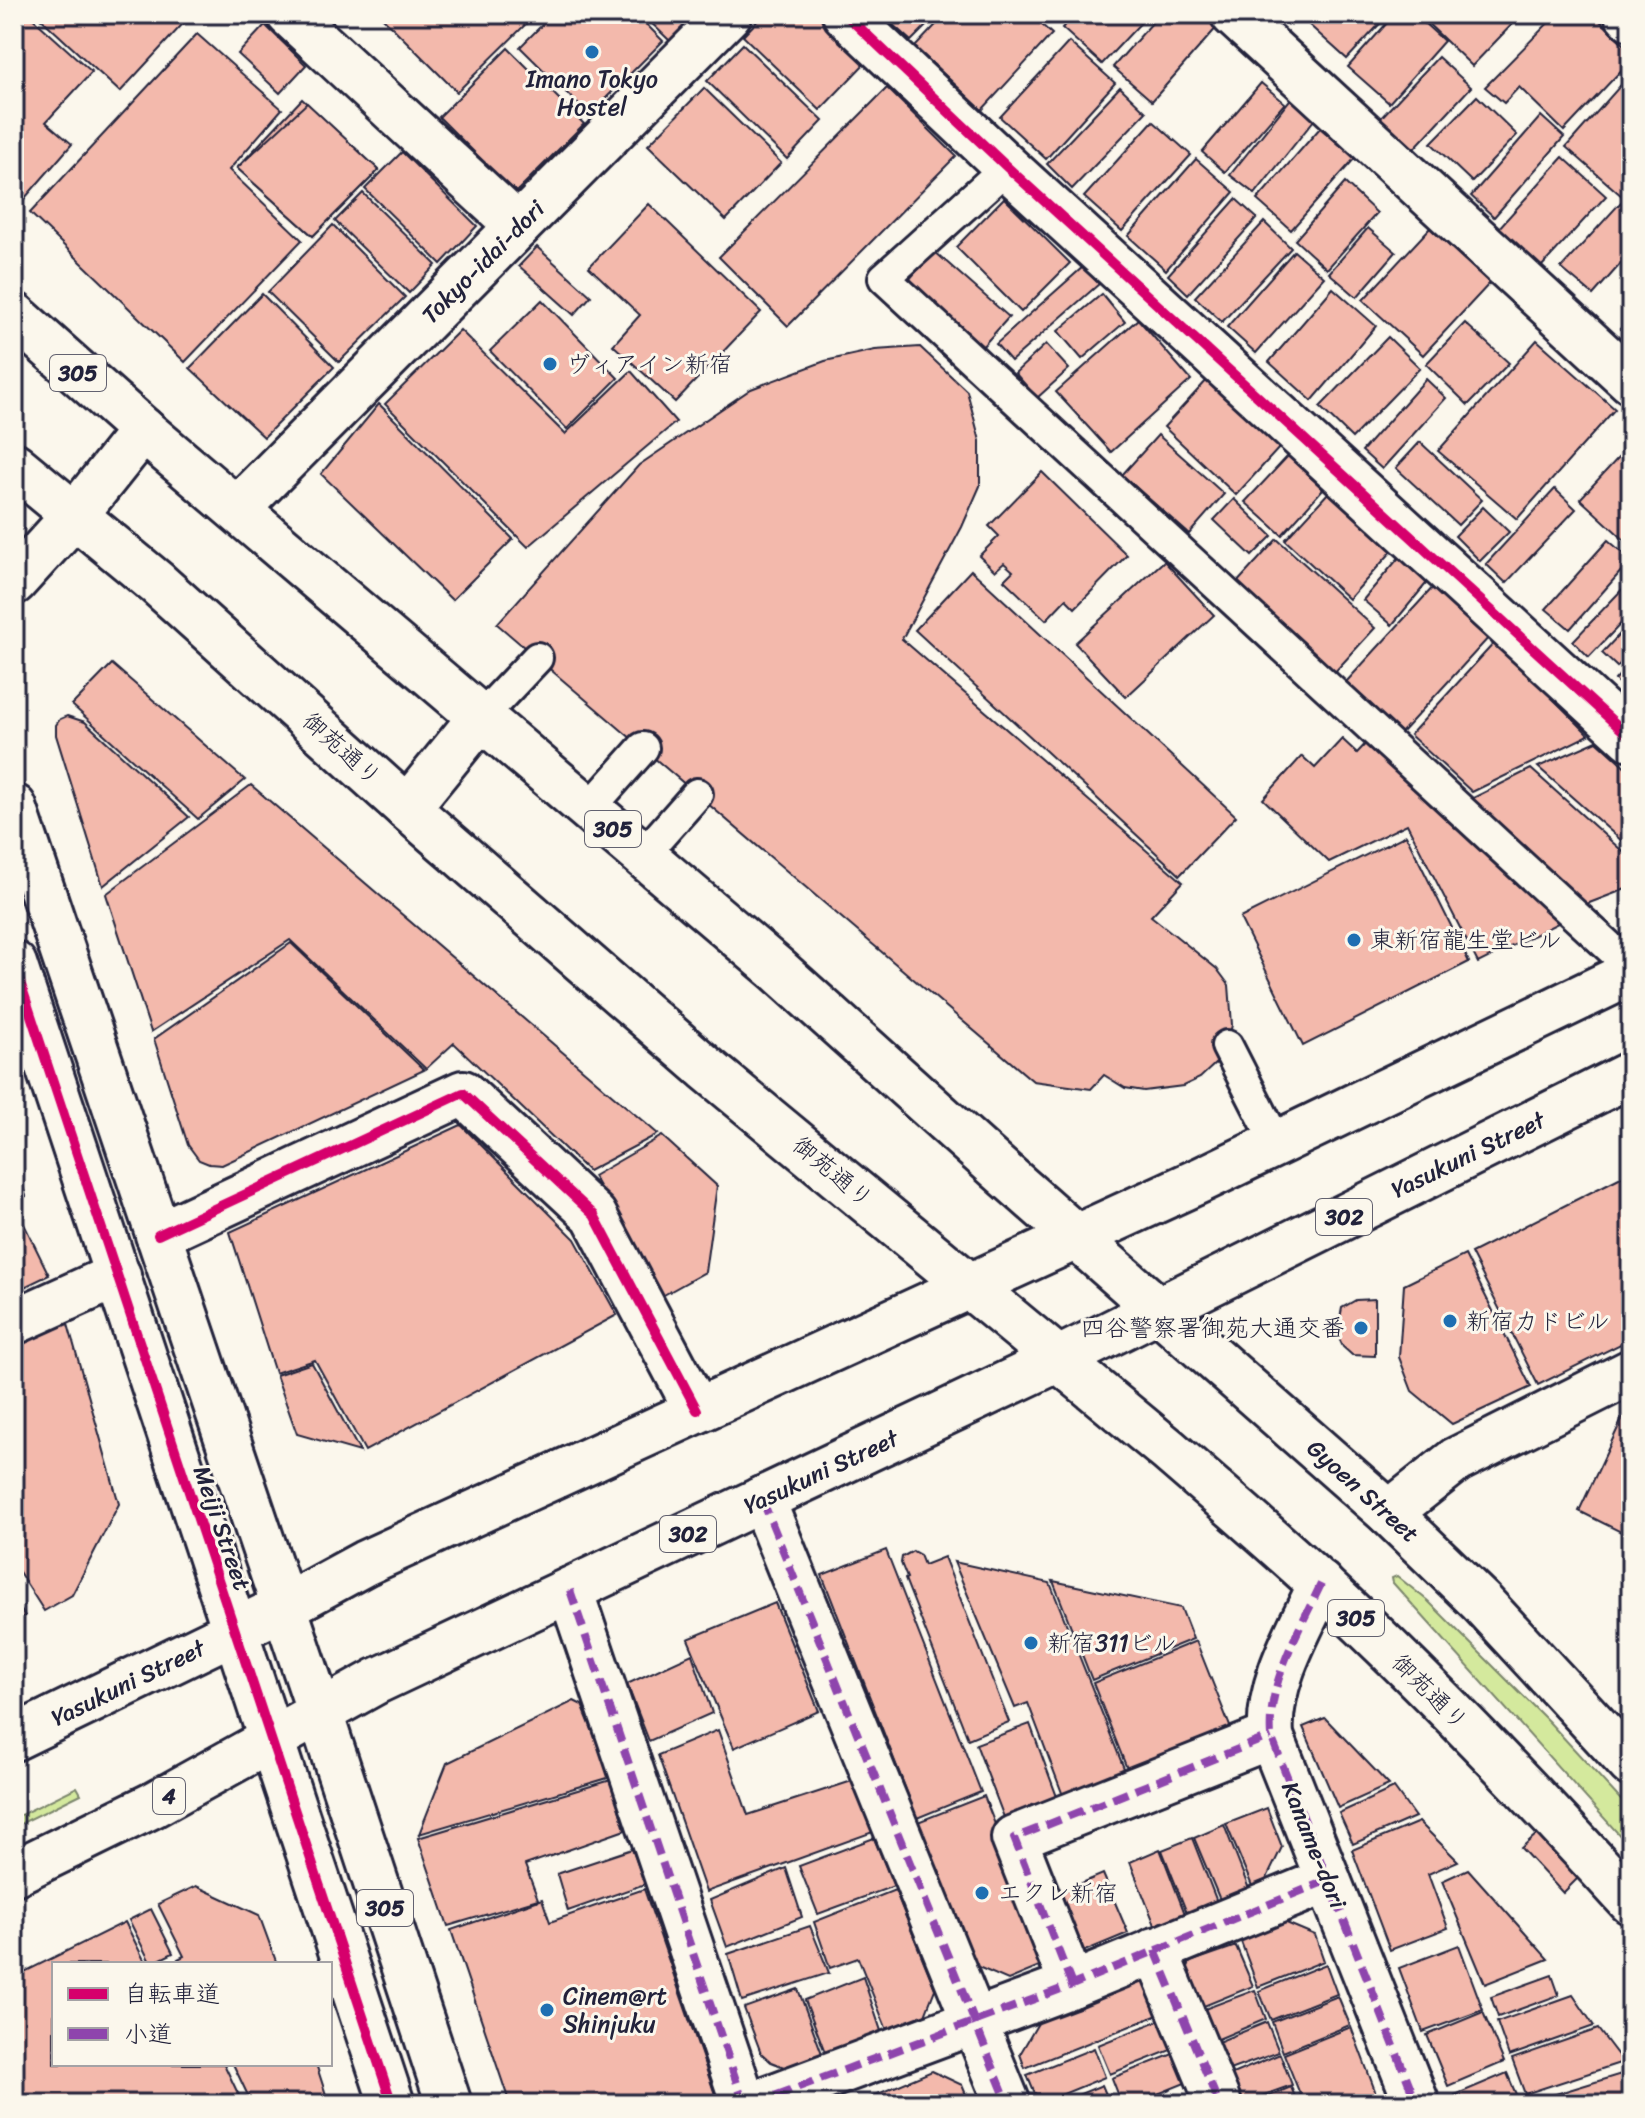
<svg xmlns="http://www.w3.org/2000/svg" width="1645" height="2118" viewBox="0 0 1645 2118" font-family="Sriracha,'Klee One',sans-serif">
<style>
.green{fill:#d4e99d;stroke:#7b866c;stroke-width:2}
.building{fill:#f3b9ac;stroke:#22223b;stroke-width:2}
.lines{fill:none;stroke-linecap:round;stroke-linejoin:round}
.service-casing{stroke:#22223b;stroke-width:36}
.pedestrian-casing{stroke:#22223b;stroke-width:50}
.minor-casing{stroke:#22223b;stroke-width:50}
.tertiary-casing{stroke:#22223b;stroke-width:50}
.primary-casing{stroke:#22223b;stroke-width:50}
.service{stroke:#fbf7ec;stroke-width:30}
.pedestrian{stroke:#fbf7ec;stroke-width:44}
.minor{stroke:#fbf7ec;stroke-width:44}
.tertiary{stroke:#fbf7ec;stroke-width:44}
.primary{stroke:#fbf7ec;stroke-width:44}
.quiet{stroke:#8e44ad;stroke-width:8;stroke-dasharray:16 8;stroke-linecap:butt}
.cycleway-casing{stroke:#fbf7ec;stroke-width:15}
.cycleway{stroke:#d6006c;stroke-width:10}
.poi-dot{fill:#1f6fb2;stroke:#fbf7ec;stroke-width:3}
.labels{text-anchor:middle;stroke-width:6;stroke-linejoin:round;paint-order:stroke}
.shield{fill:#fbf7ec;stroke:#636270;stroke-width:2}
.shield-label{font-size:22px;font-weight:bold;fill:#22223b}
.poi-label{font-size:24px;fill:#22223b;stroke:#fbf7ec;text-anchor:start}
.street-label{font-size:24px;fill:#22223b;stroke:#fbf7ec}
</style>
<rect width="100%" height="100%" fill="#fbf7ec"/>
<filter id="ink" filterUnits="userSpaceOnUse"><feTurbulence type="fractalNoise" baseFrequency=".0125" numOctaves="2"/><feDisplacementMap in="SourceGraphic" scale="16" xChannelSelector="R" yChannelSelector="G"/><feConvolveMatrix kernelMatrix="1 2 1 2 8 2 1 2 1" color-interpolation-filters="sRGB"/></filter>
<g filter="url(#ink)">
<!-- green -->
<g class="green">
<path d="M1397,1576l31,25 121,121 82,89v37l-238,-265 -1,-5z"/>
<path d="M77,1787l4,7 -67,33v-9z"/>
</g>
<!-- building -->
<g class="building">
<path d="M14,14h14l64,58 -46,50 26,22 -54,62 -4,-4z"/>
<path d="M36,14h156l-72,78z"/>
<path d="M379,14h157l-79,78z"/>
<path d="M553,14h83l27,27 -74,74 -69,-68z"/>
<path d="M642,14h55l-27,27z"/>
<path d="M764,14h54l49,47 -47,49 -77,-74z"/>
<path d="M881,14h57l-27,27z"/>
<path d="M946,14h84l22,20 -70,76 -67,-63z"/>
<path d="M1075,14h74l-47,50 -40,-36z"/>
<path d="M1160,14h44l14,12 -66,75 -39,-34z"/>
<path d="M1297,14h92l-42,45z"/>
<path d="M1395,14h19l30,27 -55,62 -41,-36z"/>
<path d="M1418,14h104l-50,52z"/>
<path d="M1557,14h36l38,37v9l-67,71 -45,-44 -15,16 -19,-16z"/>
<path d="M265,25l41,40 -26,28 -42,-39z"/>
<path d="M197,34l85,75 -53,61 73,70 -117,122 -155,-149z"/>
<path d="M1069,42l46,41 -69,76 -46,-42z"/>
<path d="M743,44l80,77 -36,38 -80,-78z"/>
<path d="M508,48l76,76 -69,69 -76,-76z"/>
<path d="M1438,57l33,30 -61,66 -33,-31z"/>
<path d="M1627,78l4,3v123l-65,-57z"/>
<path d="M1261,83l24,20 -60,69 -23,-20z"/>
<path d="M1120,87l26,25 -74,77 -25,-25z"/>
<path d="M704,88l77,75 -55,57 -78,-75z"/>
<path d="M887,88l69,68 -168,170 -69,-69z"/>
<path d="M1293,96l25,19 -63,79 -25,-19z"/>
<path d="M1477,96l40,39 -45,47 -41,-39z"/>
<path d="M302,99l77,71 -66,66 -76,-68z"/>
<path d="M307,103l72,67 -66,66 -76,-68z"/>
<path d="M1541,116l23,21 -70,80 -23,-21z"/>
<path d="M1153,121l38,34 -69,76 -38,-34z"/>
<path d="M1320,128l35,30 -64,72 -34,-30z"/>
<path d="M402,152l75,74 -36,38 -76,-75z"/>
<path d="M1563,157l43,39 -65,71 -43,-38z"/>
<path d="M1196,159l38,33 -68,78 -38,-34z"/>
<path d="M1345,183l32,30 -50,56 -32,-29z"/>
<path d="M363,193l73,72 -27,28 -74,-72z"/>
<path d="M1004,198l66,65 -49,49 -65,-65z"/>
<path d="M1236,199l21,19 -69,76 -20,-19z"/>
<path d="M1621,202l10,8v42l-38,43 -32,-27z"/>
<path d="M649,204l112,108 -86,90 -62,-57 27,-30 -51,-48z"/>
<path d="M1264,222l27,26 -69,74 -27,-25z"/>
<path d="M333,225l72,72 -66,65 -71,-70z"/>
<path d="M1368,228l28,24 -39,45 -28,-24z"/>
<path d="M1430,228l60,55 -67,72 -60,-55z"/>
<path d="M537,247l54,49 -17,19 -55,-49z"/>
<path d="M934,251l75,66 -27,30 -74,-66z"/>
<path d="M1294,251l30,26 -68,76 -29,-26z"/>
<path d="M1083,267l16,17 -88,77 -15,-17z"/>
<path d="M1333,288l43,38 -64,75 -43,-39z"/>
<path d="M262,294l72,73 -70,70 -74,-69z"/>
<path d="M1102,294l23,28 -43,37 -24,-28z"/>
<path d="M542,300l76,78 -51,51 -77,-78z"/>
<path d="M1631,317v21l-11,-9z"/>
<path d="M1138,319l53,61 -80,72 -55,-60z"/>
<path d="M1465,323l44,40 -41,42 -42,-41z"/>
<path d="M460,330l105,104 66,-63 45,51 -148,125 -143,-143z"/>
<path d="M1388,337l32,31 -68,70 -32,-31z"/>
<path d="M1537,340l78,69 -98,110 -79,-68z"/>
<path d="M1046,344l23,25 -32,29 -22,-25z"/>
<path d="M920,347l47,44 13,50v45l-18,41 -60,112 281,243 -32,34 66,53 12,16 3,40 -5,21 -10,16 -17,16 -17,8 -39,5 -19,-3 -21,-13 -13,14 -58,-8 -536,-457 142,-159 112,-76 74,-28 50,-11z"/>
<path d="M1208,379l72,68 -44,48 -72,-68z"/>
<path d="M1426,379l20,19 -64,71 -20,-18z"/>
<path d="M379,404l134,135 -61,61 -131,-126z"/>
<path d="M1158,435l66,59 -35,40 -67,-59z"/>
<path d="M1420,442l62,58 -24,25 -62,-57z"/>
<path d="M1631,444v102l-51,-47z"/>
<path d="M1288,456l35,33 -41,46 -37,-33z"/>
<path d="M1042,472l85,83 -52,53 -9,-9 -20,21 -42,-40 9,-9 -9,-8 -9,8 -16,-15 20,-20 -10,-10z"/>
<path d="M1555,489l21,20 -70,74 -20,-19z"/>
<path d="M1329,492l64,58 -44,49 -64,-59z"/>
<path d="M1234,499l38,37 -20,20 -38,-36z"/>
<path d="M1483,507l26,25 -29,29 -25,-25z"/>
<path d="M1277,539l98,89 -43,47 -98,-89z"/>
<path d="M1608,540l23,20 -61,69 -24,-20z"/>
<path d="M1402,554l28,25 -38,46 -29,-25z"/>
<path d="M1164,561l50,54 -88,82 -51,-54z"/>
<path d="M971,570l265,246 -56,59 -265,-245z"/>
<path d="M1631,580v33l-42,44 -16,-16z"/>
<path d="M1436,584l55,51 -90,98 -55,-51z"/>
<path d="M1631,622v30l-14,15 -15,-14z"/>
<path d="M1496,641l93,94 -117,57 -62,-57z"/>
<path d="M1631,662v33l-16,-15z"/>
<path d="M112,664l133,116 -47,39 -126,-114z"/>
<path d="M67,716l18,6 104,95 -86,69 -47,-151v-10l4,-6z"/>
<path d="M1372,737l194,182 -88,44 -71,-139 -78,38 -66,-63 39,-43 13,12 27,-29 15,14z"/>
<path d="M1597,741l34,31v77l-93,-82z"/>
<path d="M1531,769l100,90v28l-47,18 -115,-105z"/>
<path d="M251,785l407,349 -70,37 -134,-128 -28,26 -136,-129 -139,92 -45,-138z"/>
<path d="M1406,835l63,127 -166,84 -63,-128z"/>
<path d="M291,943l133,127 -202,95 -13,-1 -10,-4 -11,-15 -34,-106z"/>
<path d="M461,1125l114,114 42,76 -252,136 -50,-91 -40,13 -45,-141z"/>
<path d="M662,1136l55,50 -12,86 -43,24 -69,-120z"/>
<path d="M14,1160l12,36 -12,8z"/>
<path d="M1631,1172v167l-93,46 -67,-132z"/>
<path d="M22,1220l27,55 -35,17v-68z"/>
<path d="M1465,1255l66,132 -79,37 -40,-33 -13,-34 5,-72z"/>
<path d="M1375,1299v57l-23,-1 -9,-8 -6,-13 5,-26 14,-8z"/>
<path d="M66,1317l53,187 -47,91 -28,16 -30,-47v-222z"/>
<path d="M312,1363l48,89 -63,-18 -21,-59z"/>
<path d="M1631,1412v125l-52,-26 45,-96z"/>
<path d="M886,1550l95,242 -64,26 -95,-243z"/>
<path d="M913,1551l7,4 4,10 20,-8 65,165 -41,17 -63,-160 2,-1 -6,-15 1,-6z"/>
<path d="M954,1562l96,21 79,198 -62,25 -39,-103 -13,5z"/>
<path d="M1053,1581l128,27 12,31 -101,41z"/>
<path d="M14,1600l11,16 -11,5z"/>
<path d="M775,1603l44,108 -85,37 -46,-109z"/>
<path d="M1196,1641l37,93 -103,42 -37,-93z"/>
<path d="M692,1654l20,59 -63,28 -22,-57z"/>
<path d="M574,1701l8,4 29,72 -192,57 28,-71z"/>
<path d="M1325,1718l64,67 -51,23 -35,-81z"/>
<path d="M1030,1724l33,89 -53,20 -34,-89z"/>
<path d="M718,1730l30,85 104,-34 21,51 -167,60 -48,-137z"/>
<path d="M611,1780l14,50 -100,35 13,34 -90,27 -30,-88z"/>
<path d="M1394,1788l21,29 -62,27 -14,-31z"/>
<path d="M984,1796l65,167 -41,17 -39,-17 -54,-140z"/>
<path d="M1267,1808l15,39 -16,33 -14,6 -26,-62z"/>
<path d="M1419,1822l39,39 -30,13 20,54 -58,22 -38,-100z"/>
<path d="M1224,1825l25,64 -29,11 -26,-62z"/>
<path d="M1537,1834l41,44 -15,15 -42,-45z"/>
<path d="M874,1838l20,48 -76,28 -19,-48z"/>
<path d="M1192,1838l25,64 -30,11 -25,-63z"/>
<path d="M632,1849l13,35 -77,27 -11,-37z"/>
<path d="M1160,1849l25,65 -30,11 -25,-63z"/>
<path d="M786,1868l16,49 -75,30 -17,-47z"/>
<path d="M1468,1869l80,90 -63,25 -43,-103z"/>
<path d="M1103,1874l25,59 -53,22 -24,-59z"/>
<path d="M196,1886l63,29 18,49h-96l-3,-5 6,-3 -26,-52z"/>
<path d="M644,1889l74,214 -208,1 -59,-174 91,-31 8,23z"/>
<path d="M895,1890l40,99 -12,31 -34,15 -31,-77 -28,10 -16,-46z"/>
<path d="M151,1909l22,44 -22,11 -22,-44z"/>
<path d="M125,1922l21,42h-92v100h170l19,40h-229v-127z"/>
<path d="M1284,1922l31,13 9,26 -66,26 -18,-48z"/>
<path d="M810,1926l19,47 -87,28 -14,-47z"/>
<path d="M1459,1945l24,65 -60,22 -24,-64z"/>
<path d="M1236,1946l17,40 -54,22 -14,-34 5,-12z"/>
<path d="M1326,1964l11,30 -66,26 -12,-29z"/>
<path d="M1552,1975l7,20 -61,22 -7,-20z"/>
<path d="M863,1977l20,60 -55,23 -23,-60z"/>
<path d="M1143,1978l20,35 -138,55 -5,-14 21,-36z"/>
<path d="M798,1989l26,70 -26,7 -14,1 -13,-5 -10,-9 -17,-45z"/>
<path d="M1255,1990l11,29 -55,23 -12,-31z"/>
<path d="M1573,1995l21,31 -85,30 -12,-34z"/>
<path d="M1338,1996l12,29 -67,27 -11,-30z"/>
<path d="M1483,2012l21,50 -56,24 -21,-51z"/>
<path d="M1165,2018l11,30 -66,26 -12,-29z"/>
<path d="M1267,2022l12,30 -55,20 -11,-28z"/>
<path d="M1351,2027l29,77h-76l-20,-50z"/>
<path d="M1598,2029l25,33 -98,32 -13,-35z"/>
<path d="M1094,2048l11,29 -66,27 -12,-29z"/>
<path d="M1178,2052l12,29 -57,23h-11l-10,-26z"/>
<path d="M1280,2054l12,31 -53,19 -14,-27z"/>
<path d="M233,2064h83l13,40h-77z"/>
<path d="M932,2071l30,14 8,19h-110l-1,-2z"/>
<path d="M1631,2071v33h-97l-1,-3z"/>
<path d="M1507,2073l13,31h-61l-4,-9z"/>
<path d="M1102,2085l8,19h-54z"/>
<path d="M1291,2087l7,17h-48z"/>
</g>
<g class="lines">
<!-- service casing -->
<g class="service-casing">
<g id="service">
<path d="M1007,167l-123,111 747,689"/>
<path d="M481,717l56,-59"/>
<path d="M589,809l54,-61"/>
<path d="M643,855l54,-61"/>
<path d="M1227,1046l50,98"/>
</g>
</g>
<!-- pedestrian casing -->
<g class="pedestrian-casing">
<g id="pedestrian">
<path d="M762,1499l246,605"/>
<path d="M1321,1584c-22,47 -54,99 -50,152l146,368"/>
<path d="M570,1590l174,514"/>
<path d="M1155,1950l64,154"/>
<path d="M1072,1985l-58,-147 257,-102"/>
<path d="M753,2104l319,-119 256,-105"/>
</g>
</g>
<!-- minor casing -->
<g class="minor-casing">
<g id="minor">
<path d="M289,14l229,212"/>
<path d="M845,14l162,153 624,571"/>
<path d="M1233,14l398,367"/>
<path d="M1627,14l4,4"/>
<path d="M158,1235l305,-142 131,122 103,195"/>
<path d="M14,1322l104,-47"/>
<path d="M1389,1513l67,-53 175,-88"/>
</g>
</g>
<!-- tertiary casing -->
<g class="tertiary-casing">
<path id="tertiary" d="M237,509l492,-495"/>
</g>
<!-- primary casing -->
<g class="primary-casing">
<g id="primary">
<path d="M14,315l129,115 635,540 220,198 391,345 92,89 150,162"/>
<path d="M14,465l143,118 250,225 299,260 462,382c51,44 102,88 151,133 109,101 212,209 312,319"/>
<path d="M14,582l61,-67 68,-85"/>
<path d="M14,807l306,906 129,391"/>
<path d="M407,808l74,-91"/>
<path d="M14,964l378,1140"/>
<path d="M14,1738l270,-131 81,-44 838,-384 428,-206"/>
<path d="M14,1873l139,-68 224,-124 680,-321 574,-286"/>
</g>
</g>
<!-- service -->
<use href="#service" class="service"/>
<!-- pedestrian -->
<use href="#pedestrian" class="pedestrian"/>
<!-- minor -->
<use href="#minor" class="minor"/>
<!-- tertiary -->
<use href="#tertiary" class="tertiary"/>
<!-- primary -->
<use href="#primary" class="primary"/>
<!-- quiet -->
<g class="quiet">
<path d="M762,1499l246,605"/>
<path d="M1321,1584c-22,47 -54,99 -50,152l146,368"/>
<path d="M570,1590l174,514"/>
<path d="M1155,1950l64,154"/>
<path d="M1072,1985l-58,-147 257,-102"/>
<path d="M753,2104l319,-119 256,-105"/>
</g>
<!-- cycleway casing -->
<g class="cycleway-casing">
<g id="cycleway">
<path d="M845,14l162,153 624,571"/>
<path d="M14,964l378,1140"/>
<path d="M158,1235l305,-142 131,122 103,195"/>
</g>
</g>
<!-- cycleway -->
<use href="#cycleway" class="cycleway"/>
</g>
</g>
<!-- markers -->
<g class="poi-dot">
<circle cx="592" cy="52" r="8"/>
<circle cx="550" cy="364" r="8"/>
<circle cx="1354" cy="940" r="8"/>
<circle cx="1450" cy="1321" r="8"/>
<circle cx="1361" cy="1328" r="8"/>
<circle cx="1031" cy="1643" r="8"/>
<circle cx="982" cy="1893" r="8"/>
<circle cx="547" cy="2010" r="8"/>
</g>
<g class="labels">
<!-- shield labels -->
<g class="shield">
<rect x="50" y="355" width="56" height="36" rx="6"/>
<rect x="585" y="811" width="56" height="36" rx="6"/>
<rect x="1316" y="1199" width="56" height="36" rx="6"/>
<rect x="660" y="1516" width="56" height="36" rx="6"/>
<rect x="1328" y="1600" width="56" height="36" rx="6"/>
<rect x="153" y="1778" width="32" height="36" rx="6"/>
<rect x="357" y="1890" width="56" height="36" rx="6"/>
</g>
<g class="shield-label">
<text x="78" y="381">305</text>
<text x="613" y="837">305</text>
<text x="1344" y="1225">302</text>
<text x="688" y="1542">302</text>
<text x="1356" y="1626">305</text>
<text x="169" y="1804">4</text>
<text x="385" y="1916">305</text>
</g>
<!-- poi labels -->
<g class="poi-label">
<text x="592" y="87" text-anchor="middle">Imano Tokyo<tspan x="592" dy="28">Hostel</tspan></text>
<text x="566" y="372">ヴィアイン新宿</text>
<text x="1370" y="948">東新宿龍生堂ビル</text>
<text x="1466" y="1329">新宿カドビル</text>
<text x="1345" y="1336" text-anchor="end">四谷警察署御苑大通交番</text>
<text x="1047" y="1651">新宿311ビル</text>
<text x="998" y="1901">エクレ新宿</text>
<text x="563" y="2004">Cinem@rt<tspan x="563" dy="28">Shinjuku</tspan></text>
</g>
<!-- street labels -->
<g class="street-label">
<text transform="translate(483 262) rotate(-45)" y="8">Tokyo-idai-dori</text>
<text transform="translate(342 749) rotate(42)" y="8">御苑通り</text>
<text transform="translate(1468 1155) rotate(-26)" y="8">Yasukuni Street</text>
<text transform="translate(833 1172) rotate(40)" y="8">御苑通り</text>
<text transform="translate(821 1472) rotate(-25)" y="8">Yasukuni Street</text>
<text transform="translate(1363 1491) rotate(42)" y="8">Gyoen Street</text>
<text transform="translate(222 1528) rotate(71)" y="8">Meiji Street</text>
<text transform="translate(128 1683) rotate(-26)" y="8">Yasukuni Street</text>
<text transform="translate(1430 1692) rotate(45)" y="8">御苑通り</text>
<text transform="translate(1314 1845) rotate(68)" y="8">Kaname-dori</text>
</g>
</g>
<!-- margin -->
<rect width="1645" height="2118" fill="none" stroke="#fbf7ec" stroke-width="48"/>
<rect x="24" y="24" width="1597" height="2070" fill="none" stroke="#22223b" stroke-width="3" filter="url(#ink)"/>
<!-- legend -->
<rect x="52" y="1962" width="280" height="104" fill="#fbf7ec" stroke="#a4a2a5" stroke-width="2"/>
<rect x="68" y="1988" width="40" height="12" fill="#d6006c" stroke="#a4a2a5" stroke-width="2"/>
<text x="124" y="2002" font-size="24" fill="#22223b">自転車道</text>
<rect x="68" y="2028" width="40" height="12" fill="#8e44ad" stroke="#a4a2a5" stroke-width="2"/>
<text x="124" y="2042" font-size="24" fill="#22223b">小道</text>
</svg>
